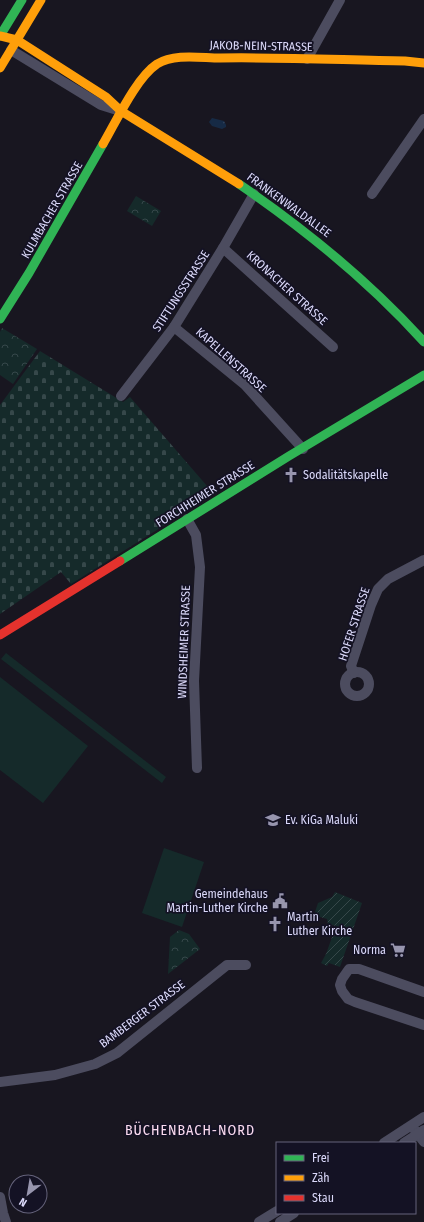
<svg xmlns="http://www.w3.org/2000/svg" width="424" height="1222" viewBox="0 0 424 1222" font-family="'Fira Sans Condensed',sans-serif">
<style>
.cemetery{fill:url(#cemetery-stones)}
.park{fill:url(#park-crowns)}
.garden{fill:url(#garden-furrows)}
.pitch{fill:#152a2a}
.water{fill:url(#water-ripples)}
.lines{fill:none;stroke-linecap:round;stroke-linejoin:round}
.street{stroke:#4c4c5f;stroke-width:10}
.fast{stroke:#30b455;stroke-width:9}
.slow{stroke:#ff9f0a;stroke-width:9}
.jam{stroke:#e5322d;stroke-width:9}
.labels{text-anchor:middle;stroke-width:3.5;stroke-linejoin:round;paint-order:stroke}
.street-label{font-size:12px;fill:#dbd9fa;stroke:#141224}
.poi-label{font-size:12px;fill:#dbd9fa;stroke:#141224;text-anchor:start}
.quarter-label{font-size:14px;letter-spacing:1px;fill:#fbdbf0;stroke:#141224}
</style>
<defs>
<pattern id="cemetery-stones" width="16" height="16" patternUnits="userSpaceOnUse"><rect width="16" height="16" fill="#152a2a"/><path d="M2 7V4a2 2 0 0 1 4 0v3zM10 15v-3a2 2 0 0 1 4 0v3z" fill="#36484a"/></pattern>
<pattern id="park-crowns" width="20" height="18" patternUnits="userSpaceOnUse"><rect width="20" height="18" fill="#152a2a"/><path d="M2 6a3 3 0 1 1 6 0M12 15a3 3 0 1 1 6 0" fill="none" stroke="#36484a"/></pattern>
<pattern id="garden-furrows" width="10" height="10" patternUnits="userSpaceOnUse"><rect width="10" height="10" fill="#152a2a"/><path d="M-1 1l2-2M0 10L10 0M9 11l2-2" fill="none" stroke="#36484a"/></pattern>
<pattern id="water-ripples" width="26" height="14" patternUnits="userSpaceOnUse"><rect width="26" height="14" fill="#162a45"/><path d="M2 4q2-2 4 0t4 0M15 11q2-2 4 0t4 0" fill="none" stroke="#374861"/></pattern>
</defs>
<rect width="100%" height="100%" fill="#181620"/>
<!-- cemetery -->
<path class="cemetery" d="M40,351l83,51 7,-5 84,97 -143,90 -10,-12 -61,42v-209z"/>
<!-- park -->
<g class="park">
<path d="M136,196l25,15 -9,15 -25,-15z"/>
<path d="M2,328l35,21 -24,35 -13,-9v-43z"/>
<path d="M179,930l10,4 11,15 -32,25 2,-37z"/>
</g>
<!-- garden -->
<path class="garden" d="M335,892l27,11 -22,64 -11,-4 -2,3 -6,-3 5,-9 10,-28 -8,-2 -1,-5 -10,-3 -2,3 -2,-1 5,-15 14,-6z"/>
<!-- pitch -->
<g class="pitch">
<path d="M6,653l160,124 -4,6 -161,-124z"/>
<path d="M0,677l88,69 -45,57 -43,-33z"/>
<path d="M164,848l40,14 -22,65 -40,-14z"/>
</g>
<!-- water -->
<path class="water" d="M212,118l12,3 2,4v2l-4,2 -10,-3 -3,-4z"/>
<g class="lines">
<!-- street -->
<g class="street">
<path d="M11,50l90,55 16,5"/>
<path d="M307,59l33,-59"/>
<path d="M372,194l52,-75"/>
<path d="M223,248l110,99"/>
<path d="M174,327l71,58 58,64"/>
<path d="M121,396l53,-69 49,-79 31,-54"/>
<path d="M187,519l9,16 4,32 -6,114 3,87"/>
<circle cx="357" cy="684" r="12"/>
<path d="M354,673l-3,-7 20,-61 7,-16 10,-10 36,-19"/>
<path d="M424,992l-65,-23h-10l-7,10 -2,6 2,6 6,8 7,3 69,23"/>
<path d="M0,1082l55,-7 40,-11 22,-11 110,-88h19"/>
<path d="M414,1129l10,13"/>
<path d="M384,1143l40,-26"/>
<path d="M404,1143l20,-13"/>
<path d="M0,1197l3,16 3,9"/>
<path d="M259,1222l18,-11"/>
<path d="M280,1222l14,-9"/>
</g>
<!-- fast -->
<g class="fast">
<path d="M0,36l22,-36"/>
<path d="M239,184c67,46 130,97 185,158"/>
<path d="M0,319l29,-46 74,-129"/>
<path d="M120,561l169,-105 135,-81"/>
</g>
<!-- slow -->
<g class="slow">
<path d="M0,36l17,4 89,57 15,14 118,73"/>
<path d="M0,68l41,-68"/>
<path d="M103,144c13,-22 33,-66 54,-80 18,-11 44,-6 63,-6 62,-1 123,2 185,3l19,2"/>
</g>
<!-- jam -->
<path class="jam" d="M0,635l120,-74"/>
</g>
<!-- icons -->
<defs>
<g id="church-bare" transform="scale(1.2)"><path d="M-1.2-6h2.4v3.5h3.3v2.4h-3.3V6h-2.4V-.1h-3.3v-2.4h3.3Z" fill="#9795ae" stroke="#141224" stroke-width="2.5" paint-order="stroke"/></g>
<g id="school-bare" transform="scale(1.2)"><path d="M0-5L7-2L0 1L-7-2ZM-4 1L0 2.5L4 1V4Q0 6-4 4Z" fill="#9795ae" stroke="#141224" stroke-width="2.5" paint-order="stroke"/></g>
<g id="civic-bare" transform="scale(1.2)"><path d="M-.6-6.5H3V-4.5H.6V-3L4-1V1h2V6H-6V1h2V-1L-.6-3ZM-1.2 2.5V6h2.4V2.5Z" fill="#9795ae" stroke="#141224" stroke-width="2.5" paint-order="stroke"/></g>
<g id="supermarket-bare" transform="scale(1.2)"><path d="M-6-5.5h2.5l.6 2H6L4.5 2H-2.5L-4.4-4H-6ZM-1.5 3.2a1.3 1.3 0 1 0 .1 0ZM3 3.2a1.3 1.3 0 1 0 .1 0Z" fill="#9795ae" stroke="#141224" stroke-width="2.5" paint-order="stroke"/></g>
</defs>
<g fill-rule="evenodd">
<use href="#church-bare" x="291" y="475"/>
<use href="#school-bare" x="273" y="820"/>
<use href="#civic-bare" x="280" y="901"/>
<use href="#church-bare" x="275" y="924"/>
<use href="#supermarket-bare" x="398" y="950"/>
</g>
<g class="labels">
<!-- street labels -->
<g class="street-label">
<text transform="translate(261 46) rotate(1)" y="4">JAKOB-NEIN-STRASSE</text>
<text transform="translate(289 205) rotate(36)" y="4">FRANKENWALDALLEE</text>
<text transform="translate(52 210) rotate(-60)" y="4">KULMBACHER STRASSE</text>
<text transform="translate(287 288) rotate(42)" y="4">KRONACHER STRASSE</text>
<text transform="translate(181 291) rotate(-57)" y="4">STIFTUNGSSTRASSE</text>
<text transform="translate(231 360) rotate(42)" y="4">KAPELLENSTRASSE</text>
<text transform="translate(205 494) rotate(-32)" y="4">FORCHHEIMER STRASSE</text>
<text transform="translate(354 624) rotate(-72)" y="4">HOFER STRASSE</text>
<text transform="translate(184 642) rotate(-88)" y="4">WINDSHEIMER STRASSE</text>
<text transform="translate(142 1014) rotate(-37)" y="4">BAMBERGER STRASSE</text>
</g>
<!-- poi labels -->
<g class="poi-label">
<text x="303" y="479">Sodalitätskapelle</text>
<text x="285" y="824">Ev. KiGa Maluki</text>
<text x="268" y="898" text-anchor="end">Gemeindehaus<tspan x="268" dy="14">Martin-Luther Kirche</tspan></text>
<text x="287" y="921">Martin<tspan x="287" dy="14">Luther Kirche</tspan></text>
<text x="386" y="954" text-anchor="end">Norma</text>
</g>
<!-- quarter labels -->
<g class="quarter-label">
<text x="190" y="1135">BÜCHENBACH-NORD</text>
</g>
</g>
<!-- legend -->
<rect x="276" y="1142" width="140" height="72" fill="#141224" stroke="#64627a"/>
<rect x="284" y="1155" width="20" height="6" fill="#30b455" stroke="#64627a"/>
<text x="312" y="1162" font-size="12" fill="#dbd9fa">Frei</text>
<rect x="284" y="1175" width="20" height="6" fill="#ff9f0a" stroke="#64627a"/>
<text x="312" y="1182" font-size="12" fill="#dbd9fa">Zäh</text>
<rect x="284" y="1195" width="20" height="6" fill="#e5322d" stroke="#64627a"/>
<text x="312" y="1202" font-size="12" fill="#dbd9fa">Stau</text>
<!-- north arrow -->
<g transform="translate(28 1194) rotate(211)"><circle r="19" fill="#141224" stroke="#64627a"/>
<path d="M0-3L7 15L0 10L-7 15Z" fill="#9795ae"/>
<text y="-6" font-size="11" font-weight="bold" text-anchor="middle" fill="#dbd9fa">N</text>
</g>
</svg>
